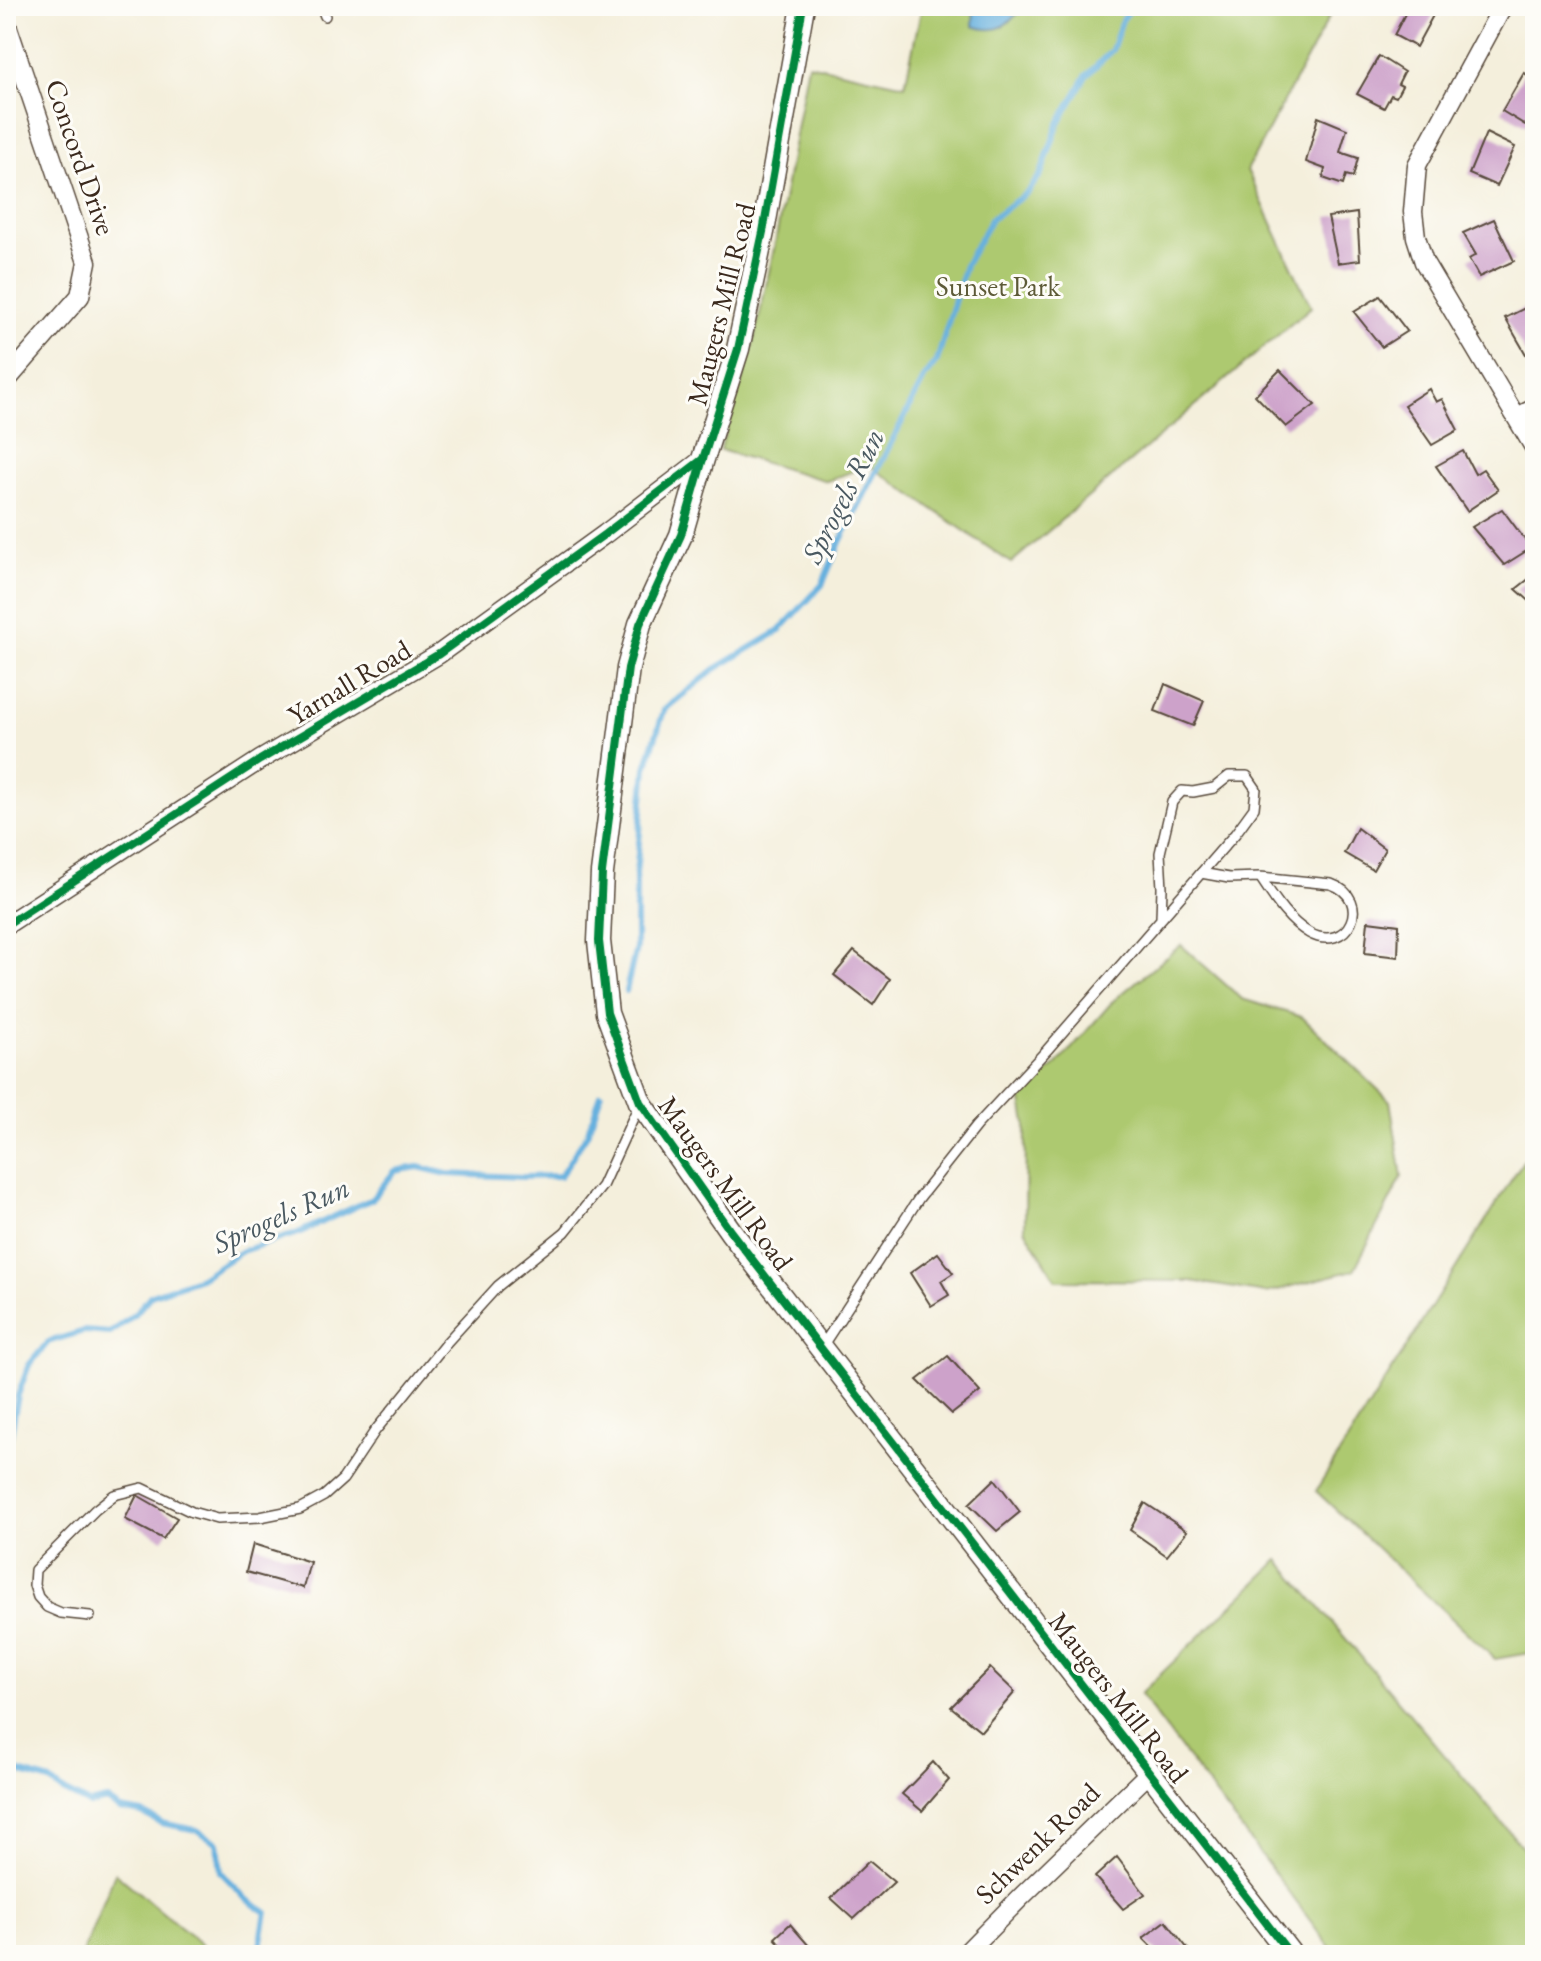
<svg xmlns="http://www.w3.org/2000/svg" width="1541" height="1961" viewBox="0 0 1541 1961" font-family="'EB Garamond',serif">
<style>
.green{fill:#adc970;stroke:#747a47;stroke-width:2}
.water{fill:#66b0de;stroke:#506d7e;stroke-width:2}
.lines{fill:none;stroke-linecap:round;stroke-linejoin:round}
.stream{stroke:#66b0de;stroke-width:6}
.building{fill:#cda2ca}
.service-casing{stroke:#57483a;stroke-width:12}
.minor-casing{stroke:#57483a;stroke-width:21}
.tertiary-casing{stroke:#57483a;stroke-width:25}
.service{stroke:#fff;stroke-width:9}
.minor{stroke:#fff;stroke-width:18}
.tertiary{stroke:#fff;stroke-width:22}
.cycleway-casing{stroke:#fdfcf7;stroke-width:13}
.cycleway{stroke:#00873e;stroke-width:8}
.labels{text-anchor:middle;stroke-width:6;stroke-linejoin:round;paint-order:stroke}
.street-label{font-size:28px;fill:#3b2a1e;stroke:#fdfcf7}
.park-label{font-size:28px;fill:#5d5a37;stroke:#fdfcf7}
.water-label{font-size:30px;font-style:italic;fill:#4a5961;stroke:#fdfcf7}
</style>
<rect width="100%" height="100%" fill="#fdfcf7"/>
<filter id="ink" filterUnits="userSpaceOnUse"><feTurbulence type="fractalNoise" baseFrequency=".0125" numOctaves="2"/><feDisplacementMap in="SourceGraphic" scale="16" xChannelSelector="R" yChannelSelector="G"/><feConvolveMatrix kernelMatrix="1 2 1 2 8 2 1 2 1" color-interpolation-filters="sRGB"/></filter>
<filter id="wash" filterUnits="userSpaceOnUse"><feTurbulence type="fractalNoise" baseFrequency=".006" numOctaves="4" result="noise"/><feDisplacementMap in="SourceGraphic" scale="32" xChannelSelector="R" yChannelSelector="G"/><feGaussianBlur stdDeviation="1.8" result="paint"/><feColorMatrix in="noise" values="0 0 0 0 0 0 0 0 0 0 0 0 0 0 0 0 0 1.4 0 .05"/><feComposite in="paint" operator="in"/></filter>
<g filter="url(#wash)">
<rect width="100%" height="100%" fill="#f4efdc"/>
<!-- green -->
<g class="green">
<path d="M922,6h413l-88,164 64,137 -300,256 -142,-98 -42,16 -107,-31 33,-104 22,-102 33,-180 97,21z"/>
<path d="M1181,945l61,54 60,18 88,84 12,76 -48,93 -88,23 -75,-12 -135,-1 -31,-51 1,-106 -5,-27 36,-31 56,-64z"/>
<path d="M1535,1142v510l-40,7 -179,-168z"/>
<path d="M1279,1560l256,302v93h-199l-196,-261z"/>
<path d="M115,1873l99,82h-132z"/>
</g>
<!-- water -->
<path class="water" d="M974,6h51c-19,19 -25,29 -52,20z"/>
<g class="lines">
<!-- stream -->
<g class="stream">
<path d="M626,991l10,-43v-74l10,-106 18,-58 51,-41 64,-38 43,-46 18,-43 85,-165 12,-16 28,-96 26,-46 37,-27 13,-18 17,-49 28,-49 26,-26 10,-30 11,-14"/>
<path d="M6,1445l4,-7 8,-43 11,-30 19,-23 36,-11 26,2 25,-19 16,-19 49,-17 42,-27 56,-18 74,-34 23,-28 23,-4 29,7 77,3 36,-1 27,-42 14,-40"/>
<path d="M6,1768l44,13 11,9 28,14 18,-4 13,9 22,4 19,10 36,7 21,13 3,29 24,26 21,14 -6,35 1,8"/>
</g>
</g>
<g id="blocks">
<!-- building -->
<g class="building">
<path d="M1409,6h24l4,2 -21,39 -22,-12z"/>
<path d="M1379,56l25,16 -6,12 4,2 -6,11 -5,-2 -7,13 -27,-14z"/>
<path d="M1524,73l11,7v31l-8,15 -25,-15z"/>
<path d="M1318,117l29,12 -7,23 18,6 -5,19 -7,-2 -3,10 -20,-7 2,-9 -19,-7z"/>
<path d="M1486,133l29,14 -18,39 -28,-12z"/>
<path d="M1357,213l3,47 -22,3 -10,-46z"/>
<path d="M1494,219l20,42 -35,16 -10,-18 7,-4 -13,-22z"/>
<path d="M1380,296l27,35 -25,16 -28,-35z"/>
<path d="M1535,303v48l-8,5 -22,-38z"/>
<path d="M1280,370l35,35 -29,22 -31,-32z"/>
<path d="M1429,389l7,13 6,-3 16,31 -26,15 -28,-40z"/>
<path d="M1463,451l12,23 8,-5 15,21 -31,21 -31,-45z"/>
<path d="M1502,509l29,39 -27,17 -32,-38z"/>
<path d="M1535,574v32l-19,-17z"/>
<path d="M1165,684l39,17 -11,25 -38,-15z"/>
<path d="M1357,828l28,21 -12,21 -29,-17z"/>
<path d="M1368,921l31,4 -1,32 -33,-4z"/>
<path d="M854,951l36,28 -17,26 -39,-30z"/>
<path d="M938,1253l15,20 -12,8 8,14 -18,11 -21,-33z"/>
<path d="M948,1356l32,36 -28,22 -35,-34z"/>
<path d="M995,1479l25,33 -23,19 -28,-27z"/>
<path d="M137,1495l40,23 -14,21 -38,-20z"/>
<path d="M1145,1503l42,28 -20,25 -37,-26z"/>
<path d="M253,1544l57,18 -7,26 -57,-16z"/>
<path d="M990,1668l25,24 -34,39 -30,-24z"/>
<path d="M933,1762l16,18 -27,31 -20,-17z"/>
<path d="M1117,1857l28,37 -22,15 -28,-32z"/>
<path d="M869,1861l25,21 -40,37 -23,-21z"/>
<path d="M1166,1921l25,32 -2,2h-29l-17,-17z"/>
<path d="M790,1924l26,30 -1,1h-41l8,-9 -7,-8z"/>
</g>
</g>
</g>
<g filter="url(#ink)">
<use href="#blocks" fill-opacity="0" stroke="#57483a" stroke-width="2"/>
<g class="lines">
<!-- service casing -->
<g class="service-casing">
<g id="service">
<path d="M321,6l4,10"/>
<path d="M1201,873l28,5 31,-1 71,7c43,15 17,71 -22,49 -22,-13 -35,-35 -49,-56"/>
<path d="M821,1348l98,-150 57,-72 71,-76 188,-216 19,-26 2,-19 -9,-13h-18l-15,12 -21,4 -11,-1 -10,11 -12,51 2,35 -1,30"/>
<path d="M90,1616l-29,-3 -14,-6 -9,-10 -4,-12 1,-15 60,-60 19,-15 28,-7 50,24 25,7 43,-2 40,-8 24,-13 19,-17 32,-48 72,-89 51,-56 67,-54 37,-46 37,-81"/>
</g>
</g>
<!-- minor casing -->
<g class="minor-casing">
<g id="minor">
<path d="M1503,6l-86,159 -4,47 3,25 8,25 111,187"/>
<path d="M6,22l81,240 -7,34 -74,85"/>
<path d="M1517,417l18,-9"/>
<path d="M6,925l254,-165 179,-106 166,-120 98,-75"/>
<path d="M964,1955l57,-58 129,-125"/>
</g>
</g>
<!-- tertiary casing -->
<g class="tertiary-casing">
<path id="tertiary" d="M803,6l-40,226 -25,117 -35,110 -22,76 -41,89 -12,44 -26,205 -3,68 8,72 33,89 91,130 560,723"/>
</g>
<!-- service -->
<use href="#service" class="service"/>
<!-- minor -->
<use href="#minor" class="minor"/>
<!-- tertiary -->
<use href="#tertiary" class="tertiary"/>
<!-- cycleway casing -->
<g class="cycleway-casing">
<g id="cycleway">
<path d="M803,6l-40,226 -25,117 -35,110 -22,76 -41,89 -12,44 -26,205 -3,68 8,72 33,89 91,130 560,723"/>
<path d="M6,925l254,-165 179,-106 166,-120 98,-75"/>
</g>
</g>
<!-- cycleway -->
<use href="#cycleway" class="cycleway"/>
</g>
</g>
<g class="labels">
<!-- street labels -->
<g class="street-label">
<text transform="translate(81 157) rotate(71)" y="10">Concord Drive</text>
<text transform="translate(721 304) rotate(-76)" y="10">Maugers Mill Road</text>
<text transform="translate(349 682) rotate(-31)" y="10">Yarnall Road</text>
<text transform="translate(726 1183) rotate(54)" y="10">Maugers Mill Road</text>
<text transform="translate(1119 1697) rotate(52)" y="10">Maugers Mill Road</text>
<text transform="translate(1037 1843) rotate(-44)" y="10">Schwenk Road</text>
</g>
<!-- park labels -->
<g class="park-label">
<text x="998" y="296">Sunset Park</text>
</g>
<!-- water labels -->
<g class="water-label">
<text transform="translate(843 496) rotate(-63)" y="10">Sprogels Run</text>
<text transform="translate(281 1215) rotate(-24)" y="10">Sprogels Run</text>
</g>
</g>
<!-- margin -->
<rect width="1541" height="1961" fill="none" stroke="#fdfcf7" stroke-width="32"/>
</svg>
